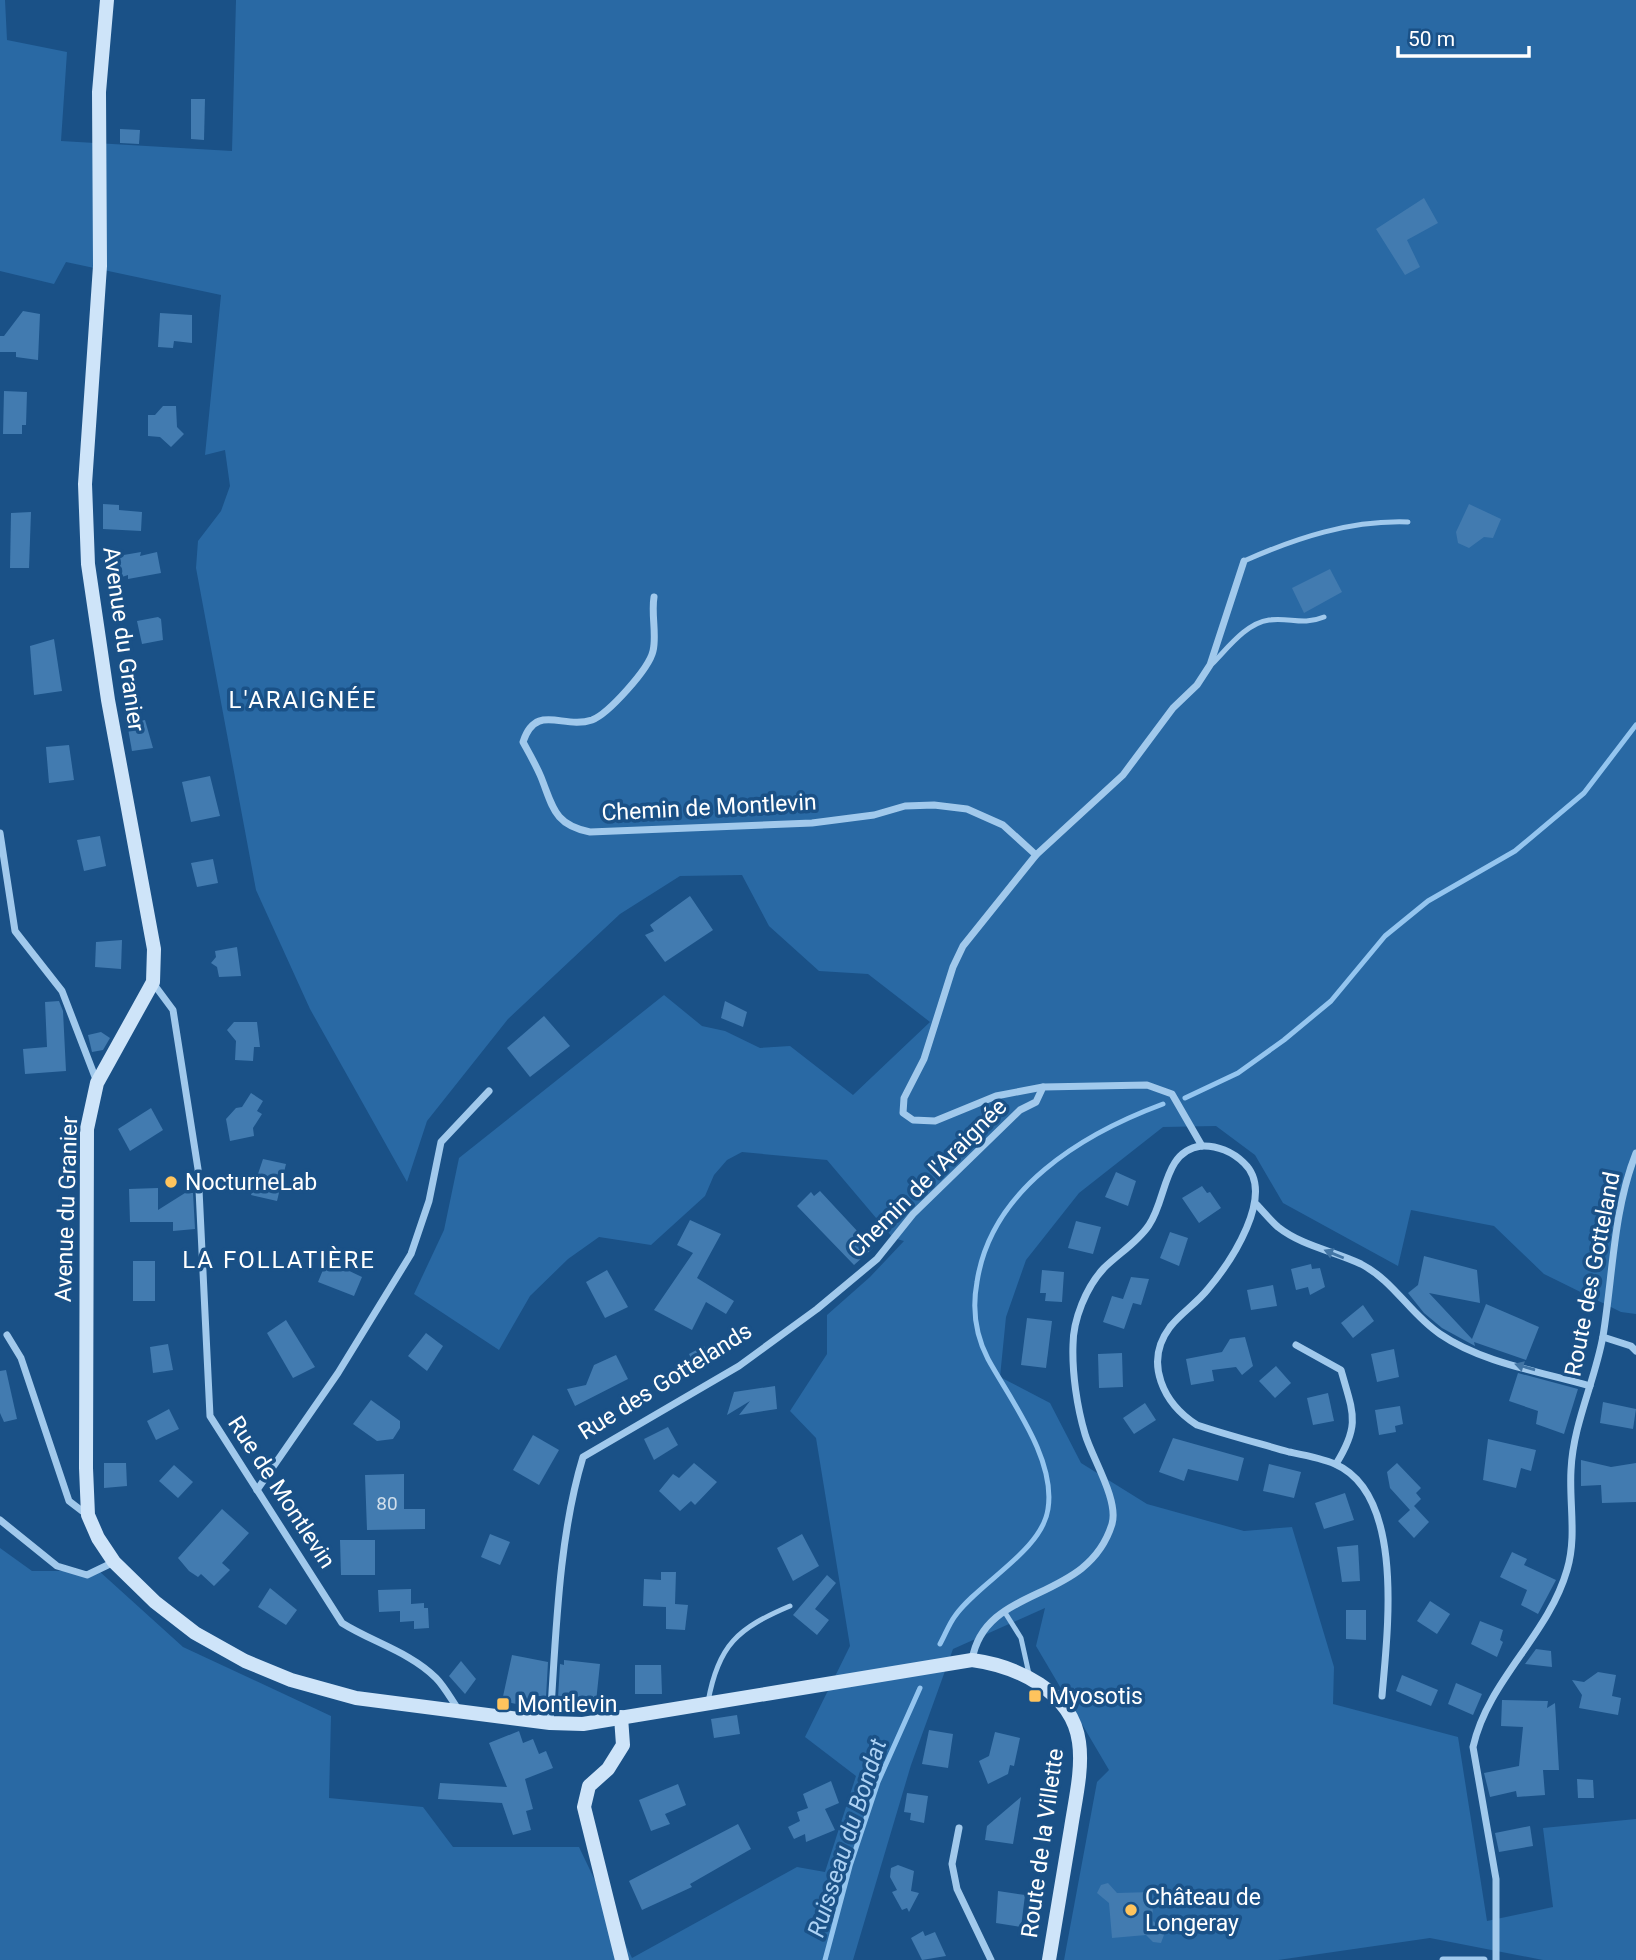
<svg xmlns="http://www.w3.org/2000/svg" width="1636" height="1960" viewBox="0 0 1636 1960" font-family="Roboto,sans-serif">
<style>
.green{fill:#2969a4}
.lines{fill:none;stroke-linecap:round;stroke-linejoin:round}
.stream{stroke:#94c5ef;stroke-width:5}
.building{fill:#427bb0}
.lane{stroke:#a1c9ec;stroke-width:5}
.street{stroke:#a1c9ec;stroke-width:7}
.secondary{stroke:#cee4f9;stroke-width:14}
.oneway{fill:#4275a5}
.poi-dot{fill:#ffc45d;stroke:#1a5187;stroke-width:2.5}
.labels{text-anchor:middle;stroke-width:7;stroke-linejoin:round;paint-order:stroke}
.number-label{font-size:19px;fill:#d0deeb}
.street-label{font-size:23px;fill:#fff;stroke:#1a5187}
.poi-label{font-size:23px;fill:#fff;stroke:#1a5187;text-anchor:start}
.neighbourhood-label{font-size:24px;letter-spacing:2px;fill:#fff;stroke:#1a5187}
.water-label{font-size:24px;font-style:italic;fill:#add2f4;stroke:#1a5187}
</style>
<rect width="100%" height="100%" fill="#1a5187"/>
<!-- green -->
<path class="green" d="M0,0h5l2,40 60,12 -6,89 171,10 4,-151h1400v1314l-15,-2 -77,-38 -50,-48 -83,-16 -13,56 -115,-63 -28,-48 -39,-29 -53,1 -84,66 -53,67 -20,57 -6,60 50,26 31,60 66,41 97,27 48,-4 42,140 -1,37 125,33 29,184 66,-14 -10,-79 93,-9v141h-93l-113,-22 -152,22h-214l33,-178 12,-12 -73,-124 9,-38 -92,41 -42,116 -58,195h-853v-412l32,23h67l84,76 148,69 -2,82 94,9 30,40h126l53,111 165,-91 28,5 31,-96 -51,-39 45,-91 -34,-208 -26,-27 37,-57v-39l43,-38 34,-36 -11,-3 -66,-78 -85,-8 -15,8 -13,15 -9,21 -54,49 -52,-8 -31,22 -38,37 -31,54 -85,-56 30,-64 15,-72 205,-163 38,31 23,5 35,17 30,-2 63,49 77,-73 -62,-48 -49,-3 -50,-45 -27,-51 -62,1 -60,38 -112,105 -81,102 -20,61 -97,-173 -54,-119 -60,-322 2,-27 23,-30 9,-25 -5,-36 -20,5 16,-160 -155,-33 -12,22 -54,-13z"/>
<g class="lines">
<!-- stream -->
<g class="stream">
<path d="M1185,1098l53,-25 46,-33 47,-39 54,-65 43,-35 87,-50 69,-58 52,-68"/>
<path d="M940,1644c5,-9 9,-20 15,-28 23,-33 87,-65 93,-107 8,-50 -37,-108 -60,-150 -13,-25 -16,-50 -11,-77 14,-93 105,-148 186,-178"/>
<path d="M825,1960l25,-94 28,-84 42,-94"/>
</g>
</g>
<!-- building -->
<g class="building">
<path d="M191,99h14l-1,41 -13,-1z"/>
<path d="M120,129l20,1 -1,14 -19,-1z"/>
<path d="M1424,198l14,25 -31,17 13,27 -15,8 -29,-46z"/>
<path d="M23,311l17,3 -2,46 -22,-3v-5h-16v-16h4z"/>
<path d="M160,313l32,2v28l-18,-2 -1,7 -15,-1z"/>
<path d="M4,391l23,1 -1,33h-4v9h-19z"/>
<path d="M163,406h13l1,21 7,7 -13,13 -11,-10 -12,-1v-21h7z"/>
<path d="M103,504l16,1v5l23,2 -1,19 -38,-2z"/>
<path d="M1469,504l32,15 -8,19 -9,-1 -15,11 -11,-5 -2,-11z"/>
<path d="M31,512l-2,56h-19l1,-55z"/>
<path d="M141,552l-1,4 17,-4 4,21 -33,6v-4l-6,2 -4,-21z"/>
<path d="M1330,569l12,23 -38,21 -12,-25z"/>
<path d="M158,617l3,2 2,21 -21,4 -5,-23z"/>
<path d="M54,639l8,52 -28,4 -4,-49z"/>
<path d="M145,720l8,28 -21,3 -5,-28z"/>
<path d="M69,745l5,35 -25,3 -3,-36z"/>
<path d="M210,776l10,40 -29,6 -9,-40z"/>
<path d="M100,836l6,30 -22,5 -7,-31z"/>
<path d="M213,859l5,24 -21,4 -6,-24z"/>
<path d="M690,896l23,34 -48,32 -20,-27 9,-4 -4,-6z"/>
<path d="M122,940l-1,29 -26,-2 1,-25z"/>
<path d="M237,947l4,29 -22,1 -2,-10 -6,-4 5,-6 -1,-6z"/>
<path d="M59,1001l4,10 3,60 -41,3 -2,-25 24,-2 -2,-45z"/>
<path d="M725,1001l22,11 -4,15 -22,-9z"/>
<path d="M544,1016l26,30 -40,31 -23,-29z"/>
<path d="M234,1022h23l3,25h-6l-1,14 -18,-1 1,-19 -9,-11z"/>
<path d="M101,1032l9,6 -7,12 -11,2 -4,-17z"/>
<path d="M251,1093l12,8 -6,10 5,3 -9,14 1,8 -24,5 -4,-22 10,-11 6,-1z"/>
<path d="M151,1108l12,22 -33,21 -12,-22z"/>
<path d="M263,1159l23,5 -9,37 -26,-6z"/>
<path d="M1116,1172l20,9 -8,25 -23,-9z"/>
<path d="M1202,1186l5,7 3,-1 11,16 -22,15 -17,-25z"/>
<path d="M158,1188v22l27,-17h8l2,36 -22,2v-9h-43l-1,-33z"/>
<path d="M820,1191l53,57 -19,17 -57,-59 14,-14 3,4z"/>
<path d="M690,1220l31,14 -24,44 37,23 -8,13 -20,-12 -14,28 -38,-20 39,-57 -16,-8z"/>
<path d="M1076,1221l25,6 -8,27 -25,-6z"/>
<path d="M1170,1232l18,6 -9,28 -19,-8z"/>
<path d="M1424,1256l53,14 3,33 -51,-10 43,46 14,-35 53,23 -13,33 -52,-18 1,4 -33,-18 -18,-15 -16,-20 10,-8z"/>
<rect x="133" y="1261" width="22" height="40"/>
<path d="M340,1261l3,7 19,9 -8,19 -36,-14 7,-17z"/>
<path d="M1311,1264l1,5 8,-1 5,19 -15,8 -2,-8 -12,3 -5,-21z"/>
<path d="M607,1270l21,37 -23,11 -19,-36z"/>
<path d="M1042,1270l22,2 -2,30 -17,-1 1,-8h-6z"/>
<path d="M1131,1277l18,2 -8,26 -8,-2 -9,26 -21,-7 9,-26 11,3z"/>
<path d="M1273,1285l4,21 -26,4 -4,-20z"/>
<path d="M1363,1305l11,16 -21,17 -12,-15z"/>
<path d="M1027,1318l25,3 -6,47 -25,-3z"/>
<path d="M286,1320l29,47 -22,11 -26,-45z"/>
<path d="M426,1333l17,13 -16,25 -19,-15z"/>
<path d="M1245,1337l8,29 -11,9 -6,-8 -24,3 2,11 -23,4 -5,-26 36,-7 8,-13z"/>
<path d="M168,1344l5,26 -20,3 -3,-26z"/>
<path d="M704,1346l7,14 -15,8 -7,-14z"/>
<path d="M1394,1349l5,28 -22,5 -6,-28z"/>
<path d="M1122,1353l1,34 -24,1 -1,-34z"/>
<path d="M616,1355l12,24 -53,27 -8,-17 19,-4 8,-20z"/>
<path d="M1276,1366l15,17 -16,15 -16,-17z"/>
<path d="M6,1370l11,49 -13,3 -4,-9v-42z"/>
<path d="M1518,1373l60,16 -14,45 -28,-10 2,-13 -29,-10z"/>
<path d="M775,1386l2,23 -38,6 11,-14 -23,14 7,-23z"/>
<path d="M1328,1393l6,28 -21,4 -6,-27z"/>
<path d="M371,1400l29,21v7l-7,11 -16,2 -24,-17z"/>
<path d="M1603,1402l33,7 -3,20 -33,-6z"/>
<path d="M1145,1403l11,17 -22,14 -11,-16z"/>
<path d="M1400,1406l3,18 -8,2 1,6 -17,3 -4,-25z"/>
<path d="M169,1409l10,20 -23,11 -9,-19z"/>
<path d="M668,1427l10,18 -24,15 -10,-21z"/>
<path d="M533,1435l26,15 -20,35 -26,-15z"/>
<path d="M1173,1438l71,20 -6,23 -50,-12 -4,12 -25,-9z"/>
<path d="M1488,1439l48,11 -5,21 -10,-3 -5,20 -33,-8z"/>
<path d="M1581,1460l30,7 25,-4v39l-34,1 -1,-18 -20,1z"/>
<path d="M104,1463h22l1,23 -23,2z"/>
<path d="M694,1463l23,19 -22,23 -4,-4 -11,10 -21,-20 14,-17 6,4z"/>
<path d="M1397,1463l24,25 -5,5 5,6 -7,7 15,16 -15,16 -16,-17 12,-11 -20,-22 -3,-16z"/>
<path d="M1269,1464l32,8 -7,26 -31,-7z"/>
<path d="M174,1465l19,17 -15,16 -19,-17z"/>
<path d="M404,1474v35h21v20l-58,1 -2,-55z"/>
<path d="M1345,1493l9,27 -30,9 -9,-26z"/>
<path d="M222,1509l27,24 -27,30 8,7 -16,16 -13,-12 -3,3 -9,-6 -11,-13z"/>
<path d="M490,1534l20,8 -10,23 -19,-8z"/>
<path d="M802,1534l17,32 -26,15 -16,-33z"/>
<path d="M340,1540h35v35h-34z"/>
<path d="M1358,1545l2,36 -18,1 -5,-35z"/>
<path d="M1512,1552l15,7 -3,6 32,15 -18,34 -17,-9 6,-15 -27,-13z"/>
<path d="M661,1572h15l-1,32 13,1 -3,25 -19,-1v-22l-23,-1 1,-27 17,1z"/>
<path d="M827,1575l9,8 -21,26 14,11 -12,15 -24,-20z"/>
<path d="M270,1588l27,22 -11,15 -28,-18z"/>
<path d="M411,1589v15l13,-1v5h4l1,20 -15,1v-8l-14,1v-11l-21,1 -1,-22z"/>
<path d="M1430,1601l20,13 -13,20 -20,-13z"/>
<path d="M1346,1610h20v30l-20,-1z"/>
<path d="M1480,1621l23,9 -3,10 3,2 -6,15 -26,-13z"/>
<path d="M1536,1649l15,2 1,16 -27,-3z"/>
<path d="M512,1655l36,7 -2,35 -8,-1 -3,12 -33,-7z"/>
<path d="M564,1660l36,4 -4,38 -38,-4 2,-34 4,1z"/>
<path d="M461,1661l15,18 -11,15 -16,-18z"/>
<path d="M635,1665h26l1,29h-27z"/>
<path d="M1598,1672l18,3 -4,21 9,2 -3,17 -39,-7 3,-13 -10,-15 12,2z"/>
<path d="M1402,1675l36,15 -7,16 -35,-15z"/>
<path d="M1456,1683l26,11 -9,21 -25,-11z"/>
<path d="M1502,1700l46,1 -1,7 8,-5 4,67h-16l2,25 -28,2 -1,-6 -26,6 -6,-24 35,-7 4,-39 -22,-1z"/>
<path d="M737,1715l3,19 -26,4 -3,-19z"/>
<path d="M929,1730l24,4 -5,34 -26,-4z"/>
<path d="M519,1731l4,12 10,-4 6,15 7,-3 7,17 -28,11 8,30 -7,2 5,19 -18,5 -11,-32 -64,-4 2,-16 67,4 -18,-44z"/>
<path d="M995,1732l25,6 -6,28 -4,-1 -2,9 -20,10 -9,-23 10,-5z"/>
<path d="M1577,1779l16,1 1,18h-16z"/>
<path d="M831,1781l8,22 -14,6 10,21 -29,12 -1,-8 -11,5 -6,-12 12,-6 -3,-9 11,-4 -5,-14z"/>
<path d="M678,1784l8,21 -21,9 5,10 -19,7 -12,-31z"/>
<path d="M907,1793l21,3 -4,27 -14,-3 1,-7 -7,-1z"/>
<path d="M1021,1797l-8,47 -28,-4 2,-14z"/>
<path d="M738,1824l13,25 -61,35 2,3 -50,23 -13,-29z"/>
<path d="M1530,1826l3,20 -34,6 -4,-19z"/>
<path d="M898,1865l16,6 -3,20 8,2 -10,19 -2,-4 -5,2 -10,-18 5,-2 -7,-13 1,-9z"/>
<path d="M1108,1883l9,10 35,-1 1,29 12,11 -4,11 -8,-1 -7,-7 -34,3 -3,-35 -12,-10 4,-8z"/>
<path d="M998,1891l27,4 -4,32 -25,-4z"/>
<path d="M923,1931l2,5 10,-4 11,24 -24,4 -11,-22z"/>
</g>
<g class="lines">
<!-- lane -->
<g class="lane">
<path d="M1244,561c52,-23 106,-41 164,-39"/>
<path d="M1212,664c15,-15 34,-41 57,-44 21,-3 33,6 55,-3"/>
<path d="M1004,1611l17,27 8,36"/>
<path d="M708,1702c10,-57 30,-74 82,-96"/>
</g>
<!-- street -->
<g class="street">
<path d="M654,597c-3,17 3,38 -1,54 -4,18 -45,63 -61,69 -29,10 -56,-18 -69,22 6,11 13,23 18,35 12,30 13,48 49,55l222,-9 62,-8 31,-9 29,-1 33,4 36,16 33,30"/>
<path d="M0,833l15,98 47,60 35,91"/>
<path d="M153,983l20,27 25,159 12,247 132,207c30,19 68,29 94,55 8,8 15,21 22,31"/>
<path d="M1043,1087l-47,9 -61,25 -22,-1 -10,-7 1,-15 20,-39 29,-92 10,-21 73,-91 87,-80 50,-67 24,-23 13,-20 34,-104"/>
<path d="M1256,1204c7,7 14,16 22,23 24,19 56,24 83,37 33,17 49,50 79,70 42,29 102,38 150,52"/>
<path d="M7,1335l14,23 48,143 17,13"/>
<path d="M1603,1337l28,9 5,5"/>
<path d="M1296,1345l45,25c12,43 20,54 -5,94"/>
<path d="M257,1490l81,-117 73,-119 18,-53 12,-59 48,-51"/>
<path d="M0,1520l57,46 30,9 27,-13"/>
<path d="M972,1660c13,-77 115,-55 140,-136 7,-24 -20,-66 -27,-90 -8,-27 -13,-61 -12,-89 0,-25 13,-58 31,-77 14,-14 34,-26 45,-43 18,-26 14,-74 52,-79 16,-1 32,6 43,17 33,31 -14,100 -36,126 -11,14 -27,24 -38,38 -27,36 -6,77 27,98 30,10 61,18 92,27 15,3 32,6 46,12 71,31 52,171 47,232"/>
<path d="M550,1723c6,-86 8,-184 33,-266l156,-91 78,-57 60,-50 36,-45 107,-104 16,-8 7,-15 104,-2 25,9 30,52"/>
<path d="M959,1828l-7,36 5,25 34,71"/>
<path d="M1443,1960h41"/>
<path d="M1496,1960v-81l-23,-132c15,-67 75,-111 94,-177 10,-33 2,-67 4,-100 2,-46 24,-89 32,-134 10,-61 10,-125 33,-183"/>
</g>
<!-- secondary -->
<g class="secondary">
<path d="M107,0l-8,92 1,174 -15,218 3,80 20,136 46,249 -1,33 -56,101 -10,46 -1,339 2,47 10,23 16,24 41,40 40,31 50,28 46,19 65,18 194,25 33,1 389,-64c44,6 100,31 107,82 4,27 -4,59 -8,86 -7,44 -15,88 -22,132"/>
<path d="M621,1717l2,28 -15,24 -19,17 -5,21 38,153"/>
</g>
</g>
<!-- one-way arrows -->
<defs><path id="oneway-solid" d="M-6-.8H1V-3.2L6.5 0L1 3.2V.8H-6Z" transform="scale(1.75)"/></defs>
<g class="oneway">
<use href="#oneway-solid" transform="translate(1334 1254) rotate(-158)"/>
<use href="#oneway-solid" transform="translate(1525 1367) rotate(-164)"/>
</g>
<!-- markers -->
<g class="poi-dot">
<circle cx="171" cy="1182" r="7"/>
<rect x="1028" y="1689" width="14" height="14" rx="3.5"/>
<rect x="496" y="1697" width="14" height="14" rx="3.5"/>
<circle cx="1131" cy="1910" r="7"/>
</g>
<g class="labels">
<!-- number labels -->
<g class="number-label">
<text x="387" y="1510">80</text>
</g>
<!-- street labels -->
<g class="street-label">
<text transform="translate(124 639) rotate(82)" y="8">Avenue du Granier</text>
<text transform="translate(709 807) rotate(-3)" y="8">Chemin de Montlevin</text>
<text transform="translate(927 1178) rotate(-45)" y="8">Chemin de l'Araignée</text>
<text transform="translate(66 1209) rotate(-88)" y="8">Avenue du Granier</text>
<text transform="translate(1592 1274) rotate(-79)" y="8">Route des Gotteland</text>
<text transform="translate(665 1381) rotate(-32)" y="8">Rue des Gottelands</text>
<text transform="translate(282 1492) rotate(57)" y="8">Rue de Montlevin</text>
<text transform="translate(1042 1843) rotate(-82)" y="8">Route de la Villette</text>
</g>
<!-- poi labels -->
<g class="poi-label">
<text x="185" y="1190">NocturneLab</text>
<text x="1049" y="1704">Myosotis</text>
<text x="517" y="1712">Montlevin</text>
<text x="1145" y="1905">Château de<tspan x="1145" dy="26">Longeray</tspan></text>
</g>
<!-- neighbourhood labels -->
<g class="neighbourhood-label">
<text x="303" y="708">L'ARAIGNÉE</text>
<text x="279" y="1268">LA FOLLATIÈRE</text>
</g>
<!-- water labels -->
<g class="water-label">
<text transform="translate(847 1838) rotate(-72)" y="8">Ruisseau du Bondat</text>
</g>
</g>
<!-- scale -->
<path d="M1398 46v10h131v-10" fill="none" stroke="#ffffff" stroke-width="3.5"/>
<text x="1408" y="46" font-size="21" fill="#ffffff" stroke="#1a5187" stroke-width="5" paint-order="stroke">50 m</text>
</svg>
